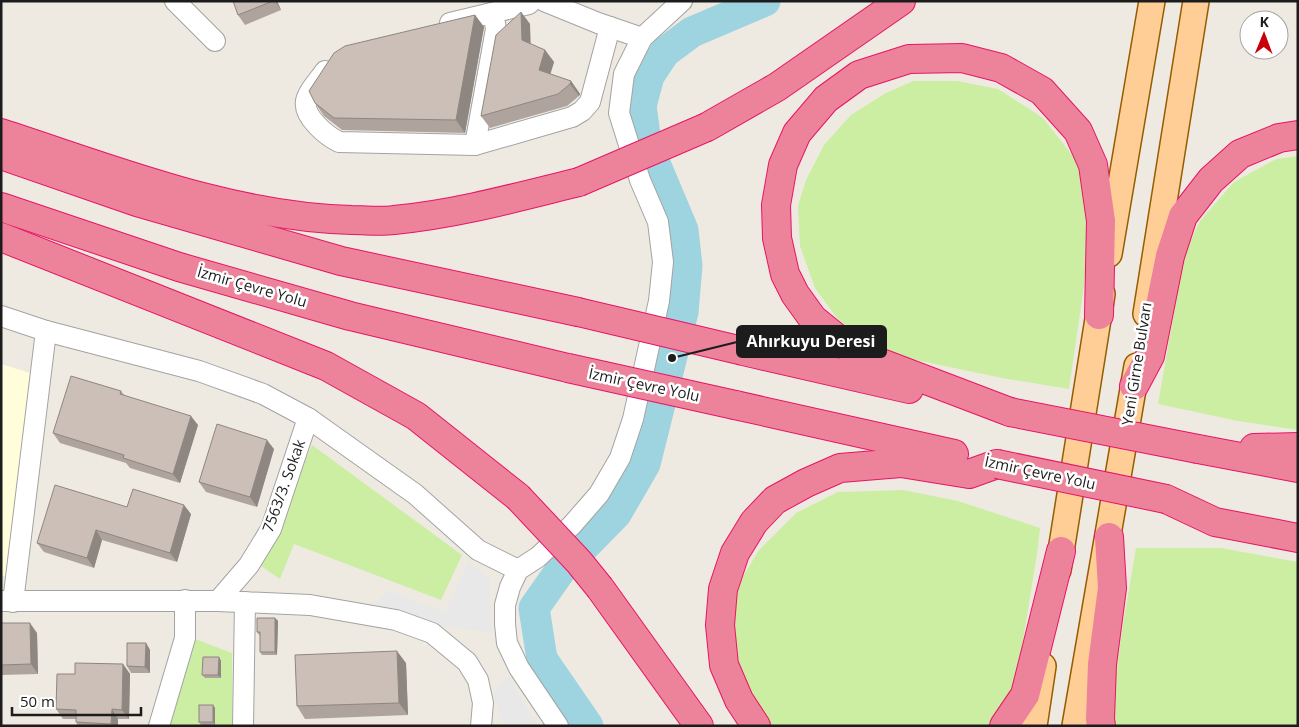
<svg xmlns="http://www.w3.org/2000/svg" width="1299" height="727" viewBox="0 0 1299 727" font-family="'Open Sans',sans-serif">
<style>
.education{fill:#fffdda}
.grass{fill:#cbeea2}
.parking{fill:#e8e8e8}
.lines{fill:none;stroke-linecap:round;stroke-linejoin:round}
.river{stroke:#9dd4e0;stroke-width:31}
.minor-casing{stroke:#a3a3a3;stroke-width:22}
.major-casing{stroke:#955d00;stroke-width:28}
.highway-casing{stroke:#e61566;stroke-width:30}
.minor{stroke:#fff;stroke-width:20}
.major{stroke:#ffcd96;stroke-width:25}
.highway{stroke:#ed829b;stroke-width:28}
.highway-bridge-casing{stroke:#e61566;stroke-width:30;stroke-linecap:butt}
.highway-bridge{stroke:#ed829b;stroke-width:28}
.wall{fill:#afa49d}
.shaded-wall{fill:#8e8680}
.building{fill:#cbbfb7;stroke:#8e8680}
.labels{text-anchor:middle;stroke-width:5;stroke-linejoin:round;paint-order:stroke}
.street-label{font-size:15px;fill:#1c1c1c;stroke:#fff}
.leader{fill:none;stroke:#1c1c1c;stroke-width:2}
.callout-dot{fill:#1c1c1c;stroke:#fff;stroke-width:2}
.callout{fill:#1c1c1c;stroke:#1c1c1c;stroke-width:2}
.callout-label{font-size:16px;text-anchor:middle;font-weight:bold;fill:#fff}
</style>
<rect width="100%" height="100%" fill="#efeae1"/>
<!-- education -->
<path class="education" d="M1,364l29,9 -24,204 -5,-2z"/>
<!-- grass -->
<g class="grass">
<path d="M913,81h44l41,8 45,29 33,42 12,35 1,40 -6,58 -14,96 -67,-11 -96,-20 -38,-13 -31,-27 -22,-30 -15,-42 -2,-40 8,-26 18,-35 27,-30 33,-21z"/>
<path d="M1298,156v274l-60,-9 -80,-17 26,-149 16,-34 34,-39 42,-23z"/>
<path d="M312,445l150,110 -21,45 -147,-56 -14,35 -19,-13z"/>
<path d="M903,490l55,11 82,27 -3,26 -21,129 -23,43h-223l-34,-52 -3,-45 5,-44 21,-35 37,-37 42,-21z"/>
<path d="M1136,548h85l77,14v164h-184l-2,-26 11,-76z"/>
<path d="M195,639l37,14v73h-73z"/>
</g>
<!-- parking -->
<g class="parking">
<path d="M468,562l22,17 1,54 -59,-9 -57,-20 13,-14 57,22z"/>
<path d="M508,675l29,51h-33l-11,-32z"/>
</g>
<g class="lines">
<!-- river -->
<path class="river" d="M588,726l-46,-67 -8,-51 26,-37 56,-57 29,-50 38,-152 4,-46 -4,-36 -37,-88 -5,-36 8,-30 16,-24 27,-20 73,-31"/>
<!-- minor casing -->
<g class="minor-casing">
<g id="minor">
<path d="M175,1l40,40"/>
<path d="M544,1l54,22 44,15"/>
<path d="M450,23l79,-19 2,-3"/>
<path d="M325,71c-6,9 -17,20 -19,30 -3,16 21,35 33,41l136,3 97,-28 10,-6 8,-9 20,-75"/>
<path d="M475,145l21,-116 -3,-16"/>
<path d="M1,316l45,15 -33,271"/>
<path d="M308,418l107,76 63,56 40,20"/>
<path d="M1,601h217l31,-36 22,-36 37,-111 -45,-24 -64,-23 -153,-40"/>
<path d="M218,601l92,4 86,15 36,13 35,29 11,18 5,23 -2,23"/>
<path d="M159,726l26,-88v-38"/>
<path d="M243,726l2,-124"/>
<path d="M558,726l-39,-58 -12,-25 -2,-19v-19l5,-18 8,-17 20,-13 34,-32 27,-31 21,-36 13,-39 26,-118 4,-39 -5,-40 -18,-42 -21,-67 5,-39 18,-36 40,-37"/>
</g>
</g>
<!-- major casing -->
<g class="major-casing">
<g id="major">
<path d="M1109,254l43,-253"/>
<path d="M1146,314l50,-313"/>
<path d="M1058,570l44,-276"/>
<path d="M1034,726l9,-60"/>
<path d="M1075,726l62,-360"/>
</g>
</g>
<!-- highway casing -->
<g class="highway-casing">
<g id="highway">
<path d="M707,127l70,-40 124,-86"/>
<path d="M1,133c114,37 230,84 351,87 14,0 28,2 42,0 63,-6 124,-23 185,-38"/>
<path d="M1,155l136,47 204,59 237,51"/>
<path d="M1,207l178,60 171,49 218,52"/>
<path d="M1,237l325,129 90,50 102,81"/>
<path d="M743,351l166,38"/>
<path d="M1134,386l16,-30 20,-100 13,-40 28,-36 29,-26 39,-16 19,-3"/>
<path d="M735,405l219,49"/>
<path d="M1010,412l-155,-59 -42,-34 -18,-25 -10,-20 -8,-36 -1,-33 7,-40 14,-32 29,-34 33,-24 50,-16 53,-1 39,10 41,23 36,40 15,34 8,56 -2,94"/>
<path d="M1254,448l44,-1"/>
<path d="M1198,449l100,19"/>
<path d="M1166,499l49,23 83,16"/>
<path d="M600,588l99,138"/>
<path d="M756,726l-17,-26 -15,-35 -4,-40 3,-36 12,-36 19,-31 21,-22 31,-17 34,-15 61,-5 68,11 28,-10"/>
<path d="M1004,726l21,-31 36,-144"/>
<path d="M1101,726l-1,-7 2,-55 10,-76 -3,-51"/>
</g>
</g>
<!-- minor -->
<use href="#minor" class="minor"/>
<!-- major -->
<use href="#major" class="major"/>
<!-- highway -->
<use href="#highway" class="highway"/>
<!-- highway-bridge casing -->
<g class="highway-bridge-casing">
<g id="highway-bridge">
<path d="M579,182l128,-55"/>
<path d="M578,312l165,39"/>
<path d="M568,368l167,37"/>
<path d="M1010,412l188,37"/>
<path d="M997,464l169,35"/>
<path d="M518,497l61,65 21,26"/>
</g>
</g>
<!-- highway-bridge -->
<use href="#highway-bridge" class="highway-bridge"/>
</g>
<!-- wall -->
<g class="wall">
<path d="M233,1h44l4,9 -36,15 -7,-10z"/>
<path d="M521,12l9,12v20l15,6 9,12 -4,12 21,7 9,13 -1,2 -12,10 -77,22 -9,-12z"/>
<path d="M475,15l9,12 -19,106 -123,-3 -18,-14 -9,-13z"/>
<path d="M121,391l4,5 73,29 -18,58 -50,-15 -4,-5 -66,-20 -7,-10z"/>
<path d="M274,449l-17,58 -51,-15 -7,-10z"/>
<path d="M127,507l64,7 -14,48 -75,-22 -8,28 -50,-16 -7,-9z"/>
<path d="M275,618l3,3 -1,34h-15l-2,-3v-16l-3,-4z"/>
<path d="M1,623l36,10 1,41 -37,1z"/>
<path d="M146,643l4,7v23h-19l-4,-7z"/>
<path d="M219,657l2,4v17h-16l-3,-3z"/>
<path d="M406,663l2,52 -103,4 -8,-13z"/>
<path d="M123,664l7,10 -1,45h-11v7h-40l-2,-4v-3h-13l-7,-10 19,-35z"/>
<path d="M213,705l2,3v17h-14l-2,-3z"/>
</g>
<!-- shaded-wall -->
<g class="shaded-wall">
<path d="M275,1h2l4,9z"/>
<path d="M521,12l9,12 1,29 -9,-13z"/>
<path d="M475,15l9,12 -19,106 -9,-13z"/>
<path d="M545,50l9,12 -6,20 -9,-12z"/>
<path d="M571,81l9,13 -1,2 -9,-12z"/>
<path d="M191,416l7,9 -18,58 -7,-9z"/>
<path d="M267,440l7,9 -17,58 -7,-10z"/>
<path d="M184,505l7,9 -14,48 -7,-9z"/>
<path d="M96,530l6,10 -8,28 -7,-10z"/>
<path d="M275,618l3,3 -1,34 -2,-3z"/>
<path d="M30,623l7,10 1,41 -7,-10z"/>
<path d="M146,643l4,7v23l-5,-6z"/>
<path d="M397,651l9,12 2,52 -9,-12z"/>
<path d="M219,657l2,4v17l-3,-3z"/>
<path d="M123,664l7,10 -1,45 -7,-9z"/>
<path d="M213,705l2,3v17l-2,-3z"/>
<path d="M112,709l6,10v7h-5l-2,-2z"/>
</g>
<!-- building -->
<g class="building">
<path d="M233,1h40l-35,14z"/>
<path d="M521,12l1,28 23,10 -6,20 32,11 -1,3 -12,10 -77,22 15,-81z"/>
<path d="M475,15l-19,105 -122,-2 -19,-15 -6,-12 25,-38 11,-7z"/>
<path d="M71,376l50,15 -1,3 71,22 -18,58 -50,-16 1,-3 -71,-22z"/>
<path d="M217,424l50,16 -17,57 -51,-15z"/>
<path d="M55,485l72,22 6,-18 51,16 -14,48 -74,-23 -9,28 -50,-15z"/>
<path d="M257,618h18v34h-15v-20h-3z"/>
<path d="M1,623h29l1,41 -30,1z"/>
<path d="M127,643h19l-1,24 -18,-1z"/>
<path d="M397,651l2,52 -102,3 -2,-51z"/>
<path d="M203,657h16l-1,18h-16z"/>
<path d="M75,663l48,1 -1,46 -10,-1 -1,15 -35,-2v-12l-20,-1 1,-35h18z"/>
<rect x="199" y="705" width="14" height="17"/>
</g>
<g class="labels">
<!-- street labels -->
<g class="street-label">
<text transform="translate(252 287) rotate(16)" y="5">İzmir Çevre Yolu</text>
<text transform="translate(1137 364) rotate(-81)" y="5">Yeni Girne Bulvarı</text>
<text transform="translate(644 385) rotate(12)" y="5">İzmir Çevre Yolu</text>
<text transform="translate(1040 473) rotate(12)" y="5">İzmir Çevre Yolu</text>
<text transform="translate(284 486) rotate(-70)" y="5">7563/3. Sokak</text>
</g>
</g>
<!-- callouts -->
<path class="leader" d="M672 358L737 342"/>
<circle class="callout-dot" cx="672" cy="358" r="5"/>
<rect class="callout" x="737" y="326" width="149" height="31" rx="5"/>
<g class="callout-label">
<text x="811" y="347">Ahırkuyu Deresi</text>
</g>
<!-- border -->
<rect width="1299" height="727" fill="none" stroke="#1c1c1c" stroke-width="5"/>
<!-- north arrow -->
<g transform="translate(1264 35) rotate(1)"><circle r="24" fill="#ffffff" stroke="#a4a4a4"/>
<path d="M0-4L9 19L0 12L-9 19Z" fill="#c90009"/>
<text y="-8" font-size="14" font-weight="bold" text-anchor="middle" fill="#1c1c1c">K</text>
</g>
<!-- scale -->
<path d="M12 707v8h129v-8" fill="none" stroke="#1c1c1c" stroke-width="2.5"/>
<text x="20" y="707" font-size="15" fill="#1c1c1c" stroke="#ffffff" stroke-width="4" paint-order="stroke">50 m</text>
</svg>
